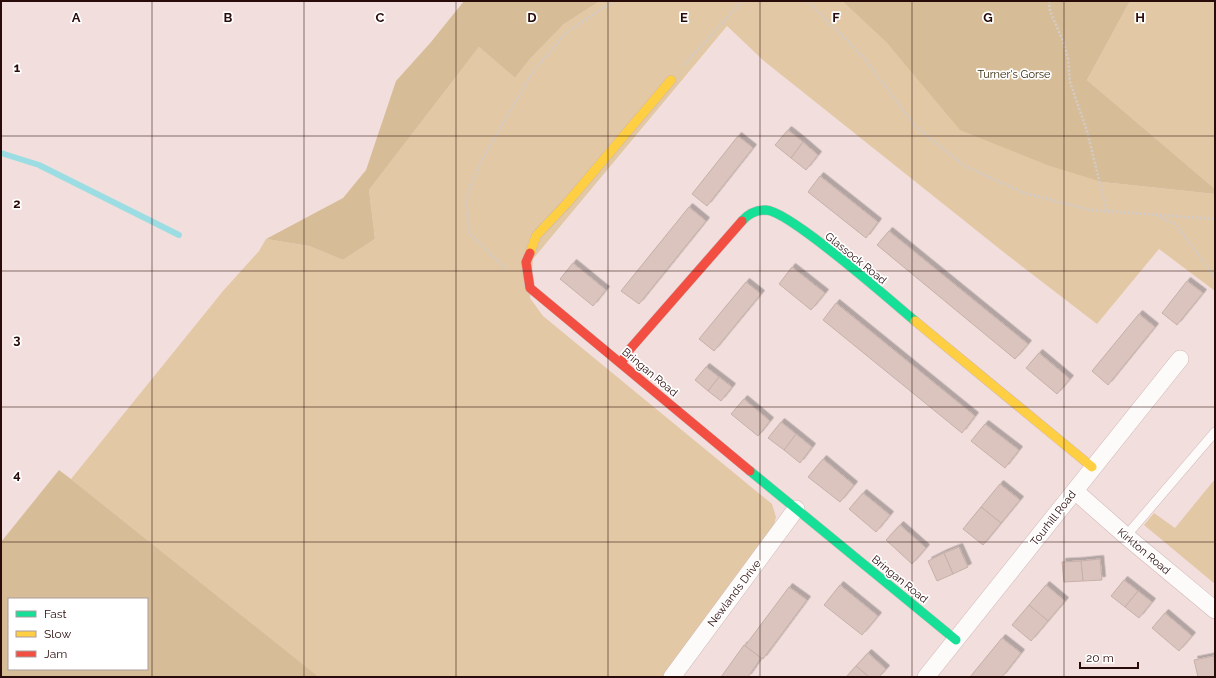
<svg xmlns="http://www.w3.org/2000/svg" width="1216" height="678" viewBox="0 0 1216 678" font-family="Raleway,sans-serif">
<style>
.green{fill:#e2c8a4}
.forest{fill:#d7bd97;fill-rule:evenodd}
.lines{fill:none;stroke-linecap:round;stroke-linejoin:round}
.stream{stroke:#9cdce3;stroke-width:6}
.building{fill:#dac4bd;stroke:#c7b0a9;filter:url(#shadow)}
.lane-casing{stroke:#d0b7b5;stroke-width:10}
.street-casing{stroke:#d0b7b5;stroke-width:18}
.fast-casing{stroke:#d0b7b5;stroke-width:10}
.slow-casing{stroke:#d0b7b5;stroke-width:10}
.jam-casing{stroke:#d0b7b5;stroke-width:10}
.path{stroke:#d2cbca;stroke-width:2.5;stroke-dasharray:2 2;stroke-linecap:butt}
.lane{stroke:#fdfafa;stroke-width:9}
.street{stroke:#fdfafa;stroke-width:17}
.fast{stroke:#16e098;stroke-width:9}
.slow{stroke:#ffcf43;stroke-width:9}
.jam{stroke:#f24e42;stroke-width:9}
.grid{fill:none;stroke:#290b0a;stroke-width:1;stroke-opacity:0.55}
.labels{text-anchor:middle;stroke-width:3.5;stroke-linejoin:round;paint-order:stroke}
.park-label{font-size:11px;fill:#362809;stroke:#fff}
.street-label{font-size:11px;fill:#290b0a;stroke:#fff}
.grid-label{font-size:13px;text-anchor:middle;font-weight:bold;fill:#290b0a;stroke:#fff;stroke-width:3.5;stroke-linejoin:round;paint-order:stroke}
</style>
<defs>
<filter id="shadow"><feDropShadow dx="3.5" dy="-3.5" stdDeviation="0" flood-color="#0004"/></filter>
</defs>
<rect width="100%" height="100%" fill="#f2dfdd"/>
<!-- green -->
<g class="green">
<path d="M600,1h242l46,43 214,138 113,12v97l-56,-42 -62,75 -91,-70 -242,-193 -37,-35 -194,233 -3,39 13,18 229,188 4,13 -4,15 -109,145h-344l-248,-198 152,-188 36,-40 7,-12 43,7 34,14 32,-21 -6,-49 110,-143 36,31 15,-19 34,-35z"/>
<path d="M1130,1h85v188l-128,-109z"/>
<path d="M1215,479v105l-71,-59 10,-12 21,15z"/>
</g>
<!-- forest -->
<g class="forest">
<path d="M464,1h136l-36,23 -34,35 -15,19 -36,-31 -110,143 6,49 -32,21 -34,-14 -43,-7 77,-41 23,-28 30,-89 35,-39z"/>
<path d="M842,1h288l-43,79 128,109v5l-113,-12 -52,-16 -90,-36 -72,-86z"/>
<path d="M59,470l12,9 248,198h-318v-135zM9,599h138v70h-138z"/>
</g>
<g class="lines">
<!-- stream -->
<path class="stream" d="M1,153l38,12 140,70"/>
</g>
<!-- building -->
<g class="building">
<path d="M788,130l15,12 -12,16 -16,-13z"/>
<path d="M738,136l15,12 -46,58 -15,-12z"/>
<path d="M803,142l15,13 -12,15 -15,-12z"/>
<path d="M820,176l58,46 -12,16 -58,-46z"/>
<path d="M689,207l17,14 -67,83 -18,-13z"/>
<path d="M889,231l139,113 -13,15 -138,-114z"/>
<path d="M573,263l33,27 -13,16 -33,-27z"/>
<path d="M792,267l33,26 -14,17 -32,-26z"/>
<path d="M1187,281l16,12 -26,32 -15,-12z"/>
<path d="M746,282l15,12 -47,57 -15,-12z"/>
<path d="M836,303l139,113 -13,17 -139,-113z"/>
<path d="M1139,314l16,13 -47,58 -16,-14z"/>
<path d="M1039,353l31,26 -13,15 -31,-26z"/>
<path d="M706,367l13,10 -11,14 -13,-11z"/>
<path d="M719,377l13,10 -11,14 -13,-10z"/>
<path d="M744,399l26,22 -12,15 -27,-22z"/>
<path d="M781,422l15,12 -12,16 -16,-12z"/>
<path d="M985,424l34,26 -14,18 -34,-27z"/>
<path d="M796,434l16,13 -12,16 -16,-13z"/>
<path d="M823,459l31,26 -14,17 -32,-25z"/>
<path d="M1000,484l20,16 -19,23 -20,-16z"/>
<path d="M863,493l27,22 -14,17 -27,-23z"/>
<path d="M981,507l20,16 -18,22 -20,-16z"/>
<path d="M900,525l26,23 -14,16 -26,-24z"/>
<path d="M959,547l9,20 -15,7 -9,-21z"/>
<path d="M944,553l9,21 -16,7 -9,-20z"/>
<path d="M1100,559l2,21 -19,1 -2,-20z"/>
<path d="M1081,561l2,20 -19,1 -2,-20z"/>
<path d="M1124,580l14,11 -13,16 -14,-11z"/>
<path d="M840,585l38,31 -16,19 -38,-30z"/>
<path d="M1046,585l19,16 -17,20 -19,-16z"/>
<path d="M789,587l18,13 -44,59 -18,-13z"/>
<path d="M1138,591l14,11 -13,16 -14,-11z"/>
<path d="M1029,605l19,16 -17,20 -19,-16z"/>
<path d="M1165,613l27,23 -13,15 -27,-23z"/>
<path d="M1002,638l19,15 -19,24h-32z"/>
<path d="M744,645l17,13 -13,19h-27z"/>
<path d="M868,653l18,16 -7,8h-10l-13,-11z"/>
<path d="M1214,656l1,21h-17l-4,-17z"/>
<path d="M856,666l13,11h-23z"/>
</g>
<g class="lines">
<!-- lane casing -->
<g class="lane-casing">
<path id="lane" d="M1126,536l89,-104"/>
</g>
<!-- street casing -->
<g class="street-casing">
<g id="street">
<path d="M1075,491l51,45 89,74"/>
<path d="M672,677l124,-168"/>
<path d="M926,677l254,-318"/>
</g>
</g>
<!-- fast casing -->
<g class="fast-casing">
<g id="fast">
<path d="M742,221c6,-7 14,-11 24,-11 24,1 125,91 149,111"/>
<path d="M750,471l206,169"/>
</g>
</g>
<!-- slow casing -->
<g class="slow-casing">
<g id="slow">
<path d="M530,253l6,-17 31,-33 104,-123"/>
<path d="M915,321l177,146"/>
</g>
</g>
<!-- jam casing -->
<g class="jam-casing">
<g id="jam">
<path d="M530,253l-4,9 4,26 220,183"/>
<path d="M621,363l9,-14 112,-128"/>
</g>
</g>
<!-- path -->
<g class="path">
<path d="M808,1l57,58 50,67 50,40 59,27 66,17 125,9"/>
<path d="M1049,1l1,10 13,30 5,18 2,23 17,49 20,81"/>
<path d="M684,65l58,-64"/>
<path d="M1159,217l17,7 39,54"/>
<path d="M506,269l-37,-36 -3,-35 16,-39 37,-64 16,-26 32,-37 36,-24 13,-7"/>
</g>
<!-- lane -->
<use href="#lane" class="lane"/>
<!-- street -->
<use href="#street" class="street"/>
<!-- fast -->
<use href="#fast" class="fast"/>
<!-- slow -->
<use href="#slow" class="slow"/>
<!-- jam -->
<use href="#jam" class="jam"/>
</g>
<!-- grid -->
<path class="grid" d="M152,1v676M304,1v676M456,1v676M608,1v676M760,1v676M912,1v676M1064,1v676M1,136h1214M1,271h1214M1,407h1214M1,542h1214"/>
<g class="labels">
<!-- park labels -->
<g class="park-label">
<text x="1014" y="78">Turner's Gorse</text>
</g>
<!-- street labels -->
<g class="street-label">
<text transform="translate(856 258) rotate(39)" y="4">Glassock Road</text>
<text transform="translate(650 372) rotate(40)" y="4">Bringan Road</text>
<text transform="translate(1053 518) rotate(-52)" y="4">Tourhill Road</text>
<text transform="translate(1144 551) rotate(40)" y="4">Kirkton Road</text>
<text transform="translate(900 579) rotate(39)" y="4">Bringan Road</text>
<text transform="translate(734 593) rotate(-53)" y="4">Newlands Drive</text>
</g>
</g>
<g class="grid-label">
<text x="76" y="22">A</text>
<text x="228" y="22">B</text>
<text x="380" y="22">C</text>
<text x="532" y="22">D</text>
<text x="684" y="22">E</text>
<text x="836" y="22">F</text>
<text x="988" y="22">G</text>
<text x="1140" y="22">H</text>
<text x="17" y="72">1</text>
<text x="17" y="208">2</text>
<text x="17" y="344">3</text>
<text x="17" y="479">4</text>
</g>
<!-- border -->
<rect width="1216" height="678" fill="none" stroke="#290b0a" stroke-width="4"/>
<!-- legend -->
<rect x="8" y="598" width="140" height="72" fill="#ffffff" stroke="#a99d9d"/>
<rect x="16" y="611" width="20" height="6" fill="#16e098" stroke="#a99d9d"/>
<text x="44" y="618" font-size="12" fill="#290b0a">Fast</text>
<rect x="16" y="631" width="20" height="6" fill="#ffcf43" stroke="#a99d9d"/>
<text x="44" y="638" font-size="12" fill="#290b0a">Slow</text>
<rect x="16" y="651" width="20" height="6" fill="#f24e42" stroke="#a99d9d"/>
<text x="44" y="658" font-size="12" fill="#290b0a">Jam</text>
<!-- scale -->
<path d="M1080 662v6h58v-6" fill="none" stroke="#290b0a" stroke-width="2"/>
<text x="1086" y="662" font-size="12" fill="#290b0a" stroke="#ffffff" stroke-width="3" paint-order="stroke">20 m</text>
</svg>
